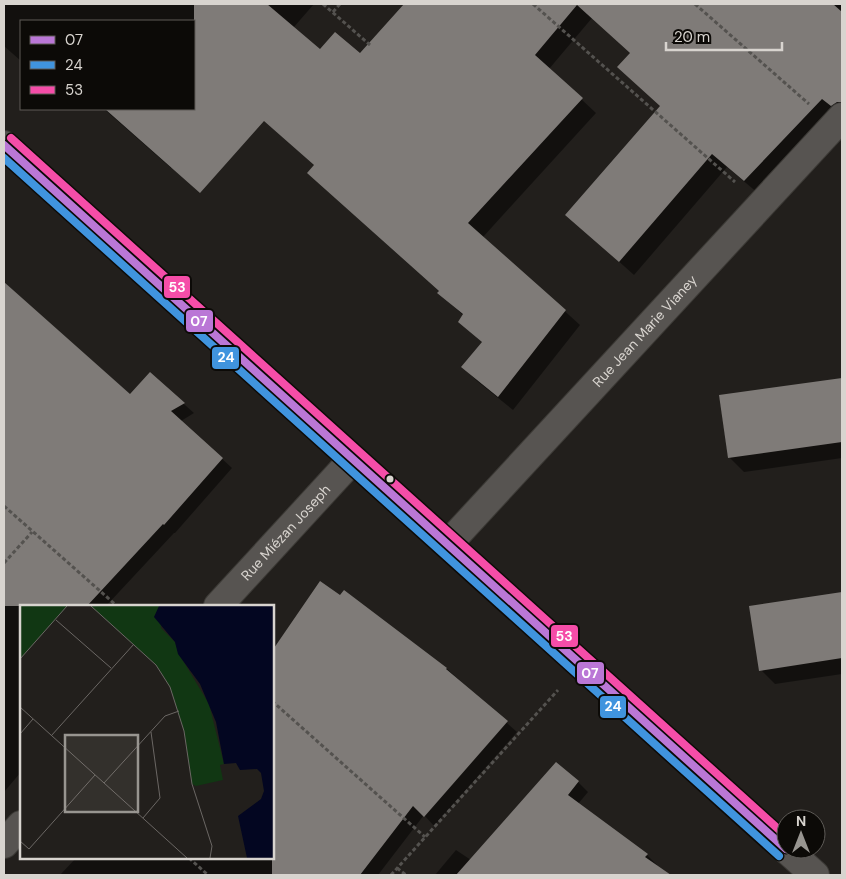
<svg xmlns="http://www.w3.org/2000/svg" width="846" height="879" viewBox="0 0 846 879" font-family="'DM Sans',sans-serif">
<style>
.shadow{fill:#0007}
.building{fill:#7f7b78}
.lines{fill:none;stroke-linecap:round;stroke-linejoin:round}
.minor-casing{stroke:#3c3a36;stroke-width:30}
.tertiary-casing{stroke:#3c3a36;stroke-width:30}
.path{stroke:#54524f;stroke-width:3;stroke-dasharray:4 2.5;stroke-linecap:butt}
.minor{stroke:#575451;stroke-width:28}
.tertiary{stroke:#575451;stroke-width:28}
.bus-1-casing{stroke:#0c0a07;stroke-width:11}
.bus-2-casing{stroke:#0c0a07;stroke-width:11}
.bus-3-casing{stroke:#0c0a07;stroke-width:11}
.bus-1{stroke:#ba77d6;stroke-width:8}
.bus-2{stroke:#4094de;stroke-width:8}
.bus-3{stroke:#f54da8;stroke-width:8}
.bus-dot{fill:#d8d4cf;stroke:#0c0a07;stroke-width:2}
.labels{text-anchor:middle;stroke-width:5;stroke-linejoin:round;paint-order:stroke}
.street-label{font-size:14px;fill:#d8d4cf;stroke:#0c0a07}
.inset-road{fill:none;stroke:#6b6764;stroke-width:1}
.view{fill:#989590;fill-opacity:0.15;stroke:#989590;stroke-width:2.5}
.inset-edge{fill:none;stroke:#d8d4cf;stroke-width:2.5}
.line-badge{stroke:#0c0a07;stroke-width:2}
.badge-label{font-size:14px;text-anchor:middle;font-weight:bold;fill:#fff}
</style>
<rect width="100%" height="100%" fill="#221f1c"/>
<!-- shadow -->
<g class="shadow">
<path d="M4,4h310l-143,164 -67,-59h90v-88h-173v40l-17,-15z"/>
<path d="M406,4h436v113l-83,77 -32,-27 -93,108 -67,-60 94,-108 -30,-53 -39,-36 -43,51 47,44 -113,124 97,88 -67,85 -36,-29 -14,-14 20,-24 -23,-22 4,-5 -25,-23 1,-1 -117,-105 -8,-21 -54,-49 99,-62z"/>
<path d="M4,284l127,111 19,-21 44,39 -13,8 51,47 -57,65h-1l-68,73h-85v166l-17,20z"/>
<path d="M840,380l2,2v76l-98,14 -14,-14z"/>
<path d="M842,593v81l-67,10 -14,-14 -10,-63z"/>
<path d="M446,668l71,64 -83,94 -10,-11 -46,60h-318l16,-17h196z"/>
<path d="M578,782l10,10 -10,12 69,51 10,10 -1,1 13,9h-234l21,-25 15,10z"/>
</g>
<!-- building -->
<g class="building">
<path d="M194,4h73l53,45 15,-17 25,21 44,-49h429l9,8v90h-5l-6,4 -9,-7 -78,82 -32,-27 -93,108 -54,-47 95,-109 -43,-39 13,-14 -53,-48 -42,50 48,43 -115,125 98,87 -68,87 -37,-30 21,-25 -24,-20 5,-8 -26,-21 2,-2 -132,-118 7,-8 -50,-44 -64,72 -95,-84h89z"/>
<path d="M4,282l126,112 20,-22 35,31 -14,8 52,47 -59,67 -1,-1 -76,82h-83z"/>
<path d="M842,378v64l-114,16 -9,-63z"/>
<path d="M320,581l20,14 4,-5 103,78 -1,1 62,52 -84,96 -11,-11 -53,69h-88v-224z"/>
<path d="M842,592v66l-83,13 -10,-65z"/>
<path d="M556,762l23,19 -11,14 80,59 -3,3 26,18h-215z"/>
</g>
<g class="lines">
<!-- minor casing -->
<g class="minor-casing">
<g id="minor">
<path id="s1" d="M448,544l394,-427"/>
<path id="s2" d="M218,606l135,-147"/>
<path d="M4,844l17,-19"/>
</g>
</g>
<!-- tertiary casing -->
<g class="tertiary-casing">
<g id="tertiary">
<path d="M4,145l782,704"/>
<path d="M786,849l29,26"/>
</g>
</g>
<!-- path -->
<g class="path">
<path d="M323,4l47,41"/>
<path d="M533,4l202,178"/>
<path d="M695,4l114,100"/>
<path d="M333,12l7,-8"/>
<path d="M4,506l113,100"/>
<path d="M4,563l28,-31"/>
<path d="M272,701l153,136"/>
<path d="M189,858l19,17"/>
<path d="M397,868l9,7"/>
<path d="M391,875l167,-185"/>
</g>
<!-- minor -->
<use href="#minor" class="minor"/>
<!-- tertiary -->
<use href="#tertiary" class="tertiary"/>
<!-- bus-1 casing -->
<g class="bus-1-casing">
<path id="bus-1" d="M4,145l782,704"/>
</g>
<!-- bus-2 casing -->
<g class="bus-2-casing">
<path id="bus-2" d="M4,158l775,698"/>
</g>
<!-- bus-3 casing -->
<g class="bus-3-casing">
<path id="bus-3" d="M11,138l775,698"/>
</g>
<!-- bus-1 -->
<use href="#bus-1" class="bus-1"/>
<!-- bus-2 -->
<use href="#bus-2" class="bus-2"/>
<!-- bus-3 -->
<use href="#bus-3" class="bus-3"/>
</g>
<!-- markers -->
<circle class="bus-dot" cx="390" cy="479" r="4.5"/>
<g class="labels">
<!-- street labels -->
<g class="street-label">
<text dy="5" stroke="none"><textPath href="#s1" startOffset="290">Rue Jean Marie Vianey</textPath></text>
<text dy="5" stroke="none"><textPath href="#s2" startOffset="100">Rue Miézan Joseph</textPath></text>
</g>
</g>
<!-- overview -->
<g transform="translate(20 605)">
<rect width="254" height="254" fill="#221f1c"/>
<path d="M0,1h47l-47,53zM71,1h68l2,22 14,14 4,12 30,50 15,60 -4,1 3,15 -27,6 -4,-2 -8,-53 -14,-44 -14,-22z" fill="#113713"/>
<path d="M139,1h115v252h-27l-9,-42 23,-17 3,-8 -3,-18 -4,-4 -17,1 -4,-7 -12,1 -8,-42 -16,-38 -22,-30 -3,-12 -21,-25z" fill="#030621"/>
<path class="inset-road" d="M71,1l65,59 14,22 14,44 8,53 20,62 -2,12M36,15l55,48M0,54l47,-53M0,102l167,151M0,129l13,-15M31,131l83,-92M84,178l61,-67 14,-5M123,213l17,-20 -9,-66M0,236l9,8 66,-74"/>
<path class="view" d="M45,130h73v77h-73z"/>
<rect width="254" height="254" class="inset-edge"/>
</g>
<g class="line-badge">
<rect x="163" y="275" width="28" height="24" rx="5" fill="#f54da8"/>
<rect x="185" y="309" width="29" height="24" rx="5" fill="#ba77d6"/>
<rect x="211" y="346" width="29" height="24" rx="5" fill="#4094de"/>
<rect x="550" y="624" width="29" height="24" rx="5" fill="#f54da8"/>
<rect x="576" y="661" width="29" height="24" rx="5" fill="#ba77d6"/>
<rect x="599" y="695" width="28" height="24" rx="5" fill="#4094de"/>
</g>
<g class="badge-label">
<text x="177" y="292">53</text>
<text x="199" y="326">07</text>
<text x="226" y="362">24</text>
<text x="564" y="641">53</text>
<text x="590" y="678">07</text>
<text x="613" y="711">24</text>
</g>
<!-- border -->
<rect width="846" height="879" fill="none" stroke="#d8d4cf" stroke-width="10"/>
<!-- legend -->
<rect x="20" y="20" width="175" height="90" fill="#0c0a07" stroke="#5e5b57"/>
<rect x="30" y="36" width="25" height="8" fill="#ba77d6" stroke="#5e5b57"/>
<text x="65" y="45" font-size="15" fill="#d8d4cf">07</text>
<rect x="30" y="61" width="25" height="8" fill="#4094de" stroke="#5e5b57"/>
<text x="65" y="70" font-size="15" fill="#d8d4cf">24</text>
<rect x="30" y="86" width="25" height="8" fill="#f54da8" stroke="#5e5b57"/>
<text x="65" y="95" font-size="15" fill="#d8d4cf">53</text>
<!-- north arrow -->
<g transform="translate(801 834)"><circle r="24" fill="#0c0a07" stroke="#5e5b57"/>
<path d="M0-4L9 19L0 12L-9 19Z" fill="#989590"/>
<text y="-8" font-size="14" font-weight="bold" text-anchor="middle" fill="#d8d4cf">N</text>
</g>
<!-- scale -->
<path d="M666 42v8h116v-8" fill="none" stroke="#d8d4cf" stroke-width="2.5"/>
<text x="674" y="42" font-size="15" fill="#d8d4cf" stroke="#0c0a07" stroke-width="4" paint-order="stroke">20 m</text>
</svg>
